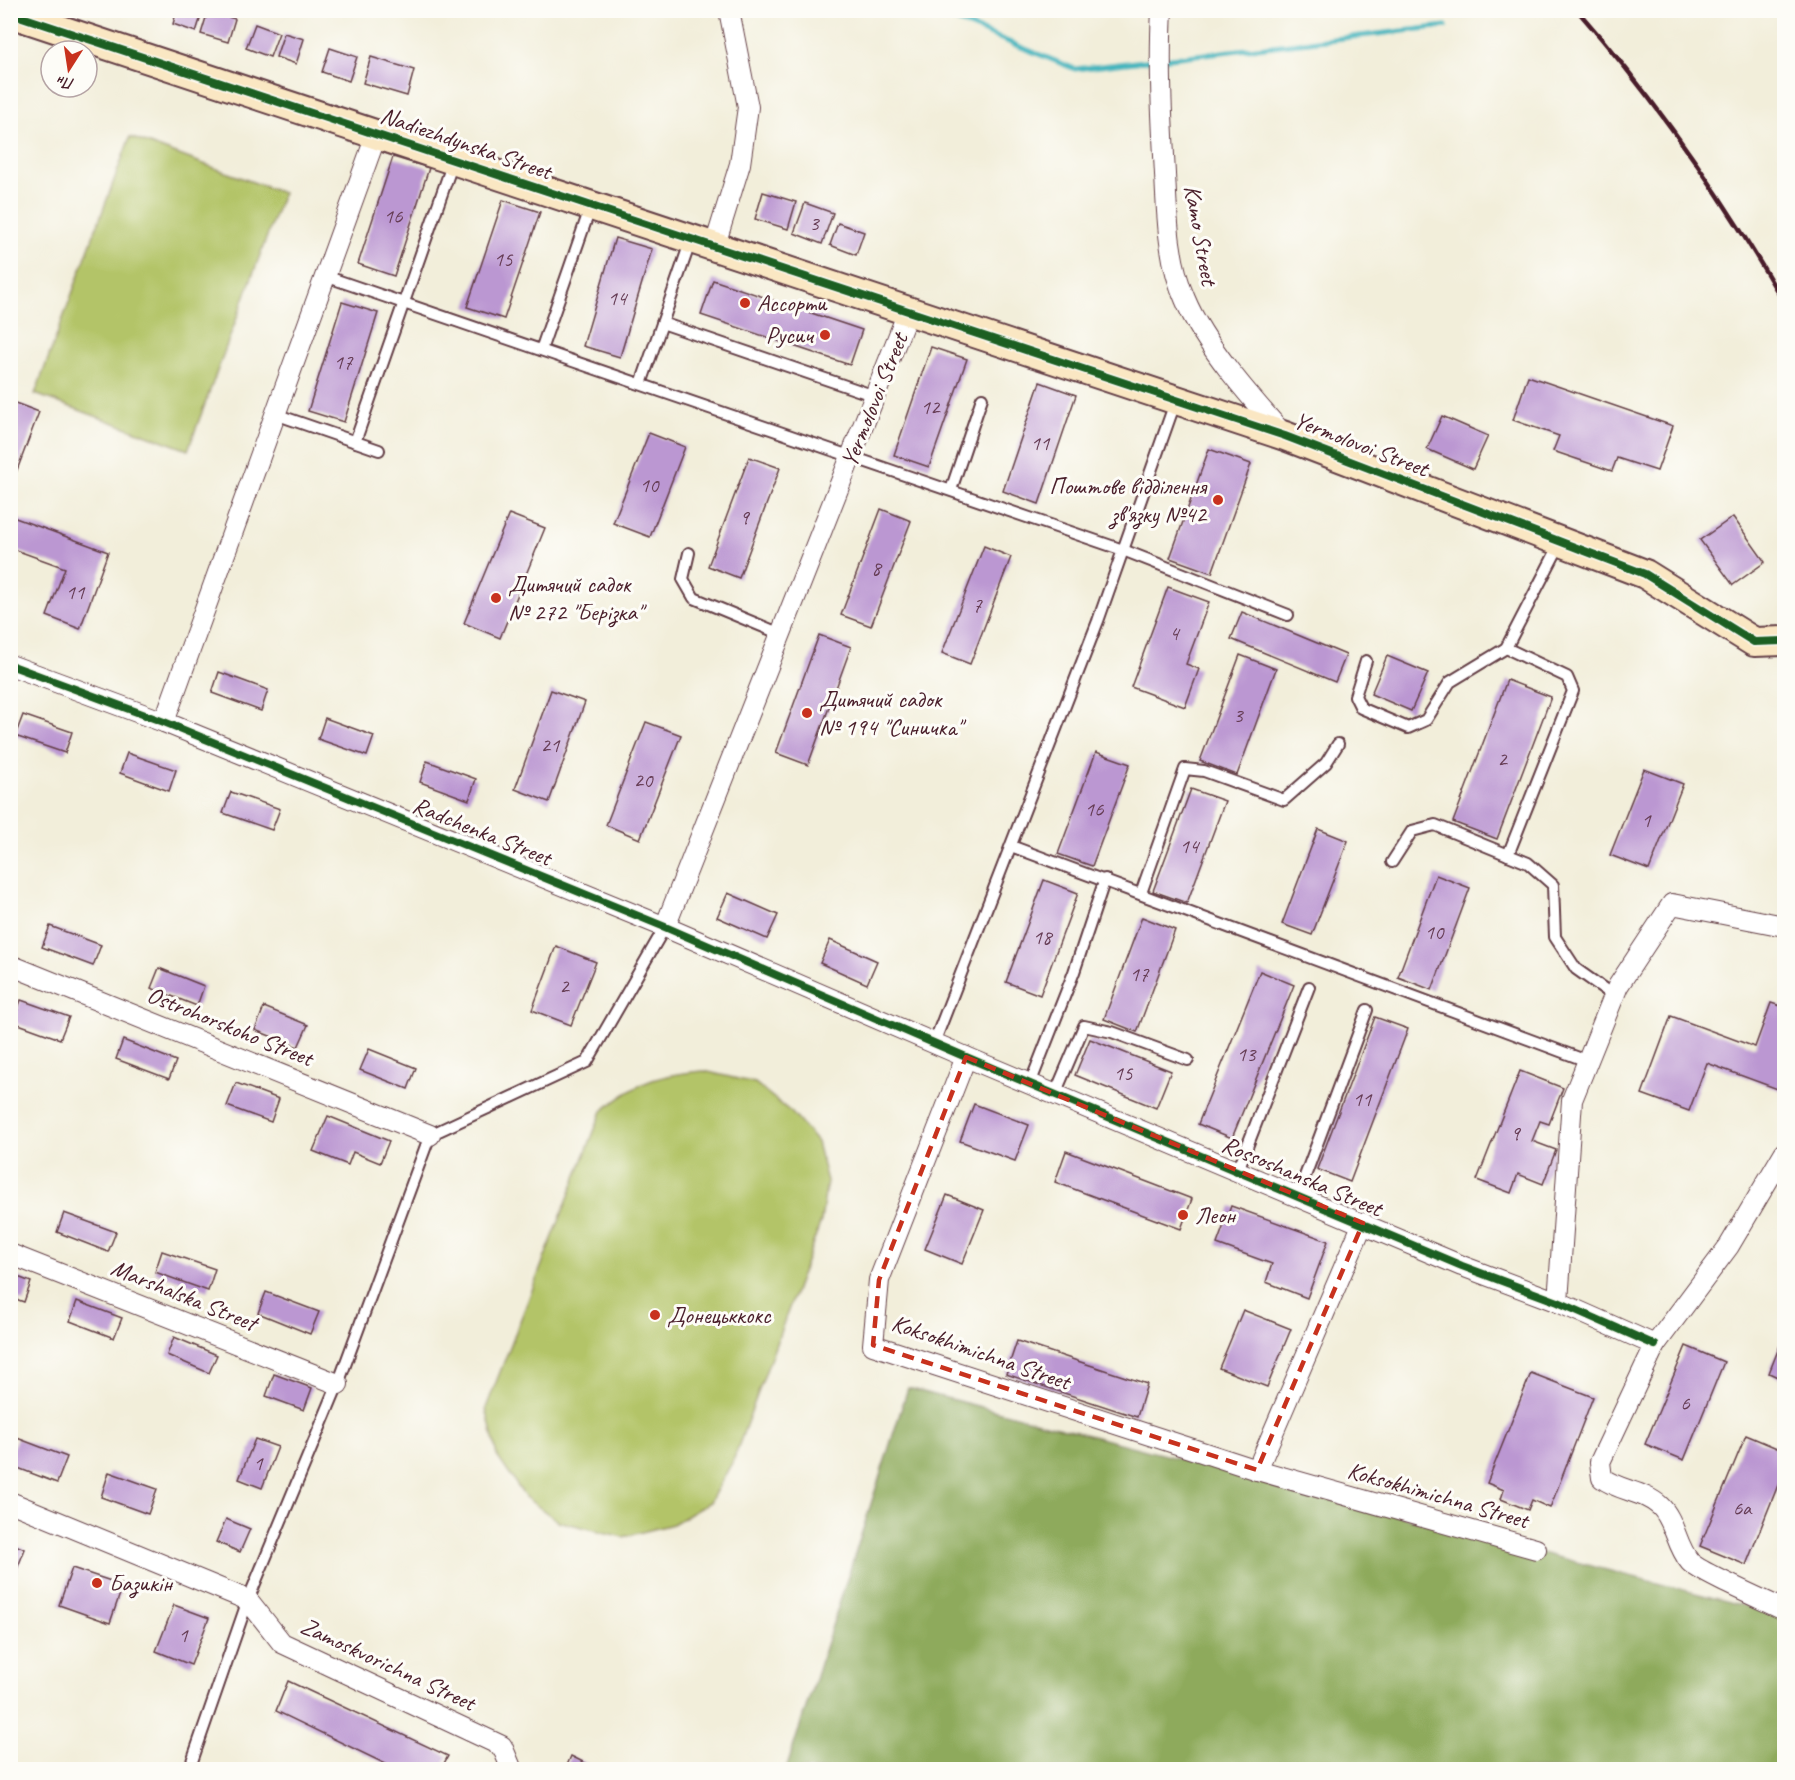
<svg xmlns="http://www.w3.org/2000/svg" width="1795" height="1780" viewBox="0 0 1795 1780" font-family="Caveat,sans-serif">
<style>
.green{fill:#b3c467;stroke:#7e7249;stroke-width:1.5}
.forest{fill:#8eaa5c;stroke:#6c6444;stroke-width:1.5}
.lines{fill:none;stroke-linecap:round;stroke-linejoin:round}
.stream{stroke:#45b5be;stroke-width:5}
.building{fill:#bb97d2}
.lane-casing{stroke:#633e45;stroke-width:14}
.street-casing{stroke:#633e45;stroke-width:22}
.secondary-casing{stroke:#633e45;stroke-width:32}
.lane{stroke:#fff;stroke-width:10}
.street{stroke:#fff;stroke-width:20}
.secondary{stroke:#fae7c3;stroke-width:28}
.rail{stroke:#4a1f2b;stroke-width:4.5}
.cycleway-casing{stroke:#fdfcf7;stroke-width:11}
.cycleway{stroke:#1b5e20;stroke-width:8}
.marked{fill:none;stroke:#c8321e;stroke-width:4.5;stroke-dasharray:12 8;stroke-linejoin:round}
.poi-dot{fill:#c8321e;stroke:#fdfcf7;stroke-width:2}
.labels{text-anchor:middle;stroke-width:6;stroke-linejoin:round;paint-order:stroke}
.number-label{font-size:21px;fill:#663d55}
.street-label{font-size:24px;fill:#4a1f2b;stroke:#fdfcf7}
.poi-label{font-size:24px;fill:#4a1f2b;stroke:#fdfcf7;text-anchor:start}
</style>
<rect width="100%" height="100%" fill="#fdfcf7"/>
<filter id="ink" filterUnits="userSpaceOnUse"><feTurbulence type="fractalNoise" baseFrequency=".0167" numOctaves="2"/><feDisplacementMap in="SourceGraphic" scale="12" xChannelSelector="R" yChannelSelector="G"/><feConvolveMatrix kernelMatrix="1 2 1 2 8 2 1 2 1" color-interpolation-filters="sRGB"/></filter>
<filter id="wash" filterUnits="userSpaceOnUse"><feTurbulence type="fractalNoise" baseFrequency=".008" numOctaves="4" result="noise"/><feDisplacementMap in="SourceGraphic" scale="24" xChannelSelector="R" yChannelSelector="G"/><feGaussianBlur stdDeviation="1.35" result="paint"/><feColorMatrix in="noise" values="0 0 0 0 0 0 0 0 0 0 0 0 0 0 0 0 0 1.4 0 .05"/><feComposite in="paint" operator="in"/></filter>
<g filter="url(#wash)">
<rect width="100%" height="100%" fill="#f2eeda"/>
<!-- green -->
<g class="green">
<path d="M130,137l153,56 -95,257 -153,-56z"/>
<path d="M704,1071l51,12 37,30 25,29 10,39 -6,40 -88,240 -23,41 -37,22 -50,13 -65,-16 -33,-24 -28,-41 -11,-48 116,-297c38,-30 54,-36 102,-40z"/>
</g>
<!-- forest -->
<path class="forest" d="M908,1388l876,228v153l-998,1z"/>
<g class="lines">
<!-- stream -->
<path class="stream" d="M930,10l145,59 371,-43"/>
</g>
<g id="blocks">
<!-- building -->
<g class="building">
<path d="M177,10h26l-7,22 -23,-8z"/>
<path d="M208,11l27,8 -7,23 -27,-8z"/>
<path d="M255,24l24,9 -9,24 -24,-9z"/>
<path d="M284,33l20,6 -8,25 -20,-7z"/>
<path d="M330,48l27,9 -8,24 -27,-9z"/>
<path d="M371,57l43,13 -7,26 -44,-13z"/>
<path d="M393,157l36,11 -35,108 -36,-12z"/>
<path d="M763,192l33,10 -8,27 -33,-10z"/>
<path d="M503,200l37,12 -36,107 -37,-12z"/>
<path d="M805,203l28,10 -11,31 -28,-11z"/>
<path d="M838,223l26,9 -8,23 -26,-10z"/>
<path d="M615,238l37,11 -32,108 -37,-11z"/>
<path d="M713,280l149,50 -12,35 -149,-50z"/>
<path d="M342,302l36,11 -34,109 -36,-11z"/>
<path d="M931,347l36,12 -38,108 -35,-12z"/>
<path d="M1528,376l145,50 -16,45 -40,-13 -5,13 -59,-20 6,-15 -46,-16z"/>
<path d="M1040,382l36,13 -37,109 -36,-13z"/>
<path d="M10,401l29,11 -28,74h-1z"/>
<path d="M1442,416l46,20 -15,33 -46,-20z"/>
<path d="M649,433l36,14 -35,90 -37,-14z"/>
<path d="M1209,449l42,15 -39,109 -42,-15z"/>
<path d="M749,457l31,11 -41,110 -31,-12z"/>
<path d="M881,509l30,12 -40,105 -30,-11z"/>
<path d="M509,514l36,14 -45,110 -36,-15z"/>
<path d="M10,516l98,36 -28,77 -33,-13 18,-48 -55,-20z"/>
<path d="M1733,517l32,45 -32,23 -33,-45z"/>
<path d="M984,546l27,11 -41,107 -28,-11z"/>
<path d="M1168,587l41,15 -23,62 13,5 -14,38 -54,-20z"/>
<path d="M1242,612l104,43 -11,27 -104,-43z"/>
<path d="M819,635l32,12 -43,118 -32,-12z"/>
<path d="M1240,655l36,14 -39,106 -37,-14z"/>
<path d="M1387,656l41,17 -17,38 -40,-17z"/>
<path d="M219,672l49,18 -7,21 -49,-18z"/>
<path d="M1507,680l44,17 -54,142 -44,-17z"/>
<path d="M551,690l34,12 -36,100 -34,-13z"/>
<path d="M23,715l49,17 -7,21 -50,-17z"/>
<path d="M325,718l49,18 -7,20 -49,-17z"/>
<path d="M646,722l35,13 -41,104 -34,-14z"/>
<path d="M1096,752l34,12 -38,102 -34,-12z"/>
<path d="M127,753l49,17 -7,21 -49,-18z"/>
<path d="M427,761l49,18 -7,21 -49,-18z"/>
<path d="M1644,769l39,15 -34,86 -39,-15z"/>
<path d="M1191,789l34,12 -38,102 -34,-12z"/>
<path d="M231,792l49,17 -8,21 -49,-17z"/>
<path d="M1318,829l30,12 -36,94 -30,-11z"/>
<path d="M1436,875l34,13 -38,102 -34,-13z"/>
<path d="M1044,880l34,13 -38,102 -34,-13z"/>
<path d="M728,893l50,22 -11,24 -50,-22z"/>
<path d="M1142,917l33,13 -38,102 -33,-13z"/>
<path d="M50,926l51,19 -8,21 -51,-19z"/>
<path d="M830,940l47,21 -10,23 -47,-21z"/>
<path d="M556,946l40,16 -25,63 -39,-15z"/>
<path d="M159,968l45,18 -7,20 -46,-18z"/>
<path d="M1260,971l34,14 -62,153 -34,-14z"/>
<path d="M21,1000l48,17 -9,22 -47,-17z"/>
<path d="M1771,1003l13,4 -1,84 -76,-28 -18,48 -47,-17 29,-78 84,31z"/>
<path d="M264,1007l44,18 -10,22 -43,-17z"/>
<path d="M1375,1017l33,12 -58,153 -33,-13z"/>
<path d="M1090,1039l81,32 -15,37 -81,-33z"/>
<path d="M123,1040l53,21 -7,18 -53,-20z"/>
<path d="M369,1049l47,19 -8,21 -48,-19z"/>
<path d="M1520,1071l43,17 -14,36 -9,-3 -8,20 24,9 -13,34 -25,-10 -7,19 -34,-13z"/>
<path d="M236,1083l43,16 -8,23 -44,-16z"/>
<path d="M974,1104l55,21 -14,36 -55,-20z"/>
<path d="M328,1116l61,25 -9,22 -27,-11 -5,13 -35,-14z"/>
<path d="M1066,1151l126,48 -11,30 -126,-47z"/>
<path d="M947,1195l37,15 -22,54 -37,-15z"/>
<path d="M1231,1206l97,35 -21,57 -41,-16 6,-18 -55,-20z"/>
<path d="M64,1213l52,19 -8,20 -51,-20z"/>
<path d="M162,1251l53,18 -7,22 -53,-19z"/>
<path d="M10,1274l21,8 -7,20 -14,-5z"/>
<path d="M266,1292l53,20 -9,22 -52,-21z"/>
<path d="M77,1301l45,17 -8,20 -44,-17z"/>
<path d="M1243,1310l48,19 -24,58 -48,-19z"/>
<path d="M1784,1335v45l-15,-7z"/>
<path d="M174,1337l43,18 -8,18 -42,-18z"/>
<path d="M1017,1341l130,43 -10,33 -131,-43z"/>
<path d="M1686,1346l38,16 -40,98 -39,-16z"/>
<path d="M1531,1373l62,24 -43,111 -18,-8 -4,10 -27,-11 3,-9 -17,-7z"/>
<path d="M274,1374l38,14 -8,22 -38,-14z"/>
<path d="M1746,1435l38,16v19l-38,95 -46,-19z"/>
<path d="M17,1438l50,19 -10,26 -47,-18v-11z"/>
<path d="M255,1439l23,8 -16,41 -23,-9z"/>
<path d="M109,1472l48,17 -9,25 -47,-17z"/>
<path d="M226,1519l24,10 -10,23 -24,-10z"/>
<path d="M10,1543l15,6 -14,35h-1z"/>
<path d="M72,1568l51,17 -13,38 -51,-18z"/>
<path d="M174,1605l35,13 -18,47 -35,-14z"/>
<path d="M288,1681l160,75 -6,11 5,3h-49l-122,-59z"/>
<path d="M571,1756l28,14h-34z"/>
</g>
</g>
</g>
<g filter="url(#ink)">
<use href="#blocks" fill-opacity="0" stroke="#633e45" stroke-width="1.5"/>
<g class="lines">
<!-- lane casing -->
<g class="lane-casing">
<g id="lane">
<path d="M325,276l798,274 165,65"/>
<path d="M662,323l213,73"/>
<path d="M541,350l50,-144"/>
<path d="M641,384l50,-144"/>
<path d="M275,414l104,36"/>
<path d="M355,442l98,-280"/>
<path d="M951,490l31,-92"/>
<path d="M689,553l-6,26 11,19 87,36"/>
<path d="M1506,648l61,29 6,14 -65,164"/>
<path d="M1366,661l-11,35 6,12 47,20 18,-8 24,-38 56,-34 55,-106"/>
<path d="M1011,846l576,215"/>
<path d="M1392,862l20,-31 23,-6 93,38 25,22 2,52 21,32 38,27"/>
<path d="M1141,893l44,-124 19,2 80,29 42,-37 12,-19"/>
<path d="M934,1043l164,-422 78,-221"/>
<path d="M1030,1084l44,-112 31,-93"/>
<path d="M1055,1094l29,-68 28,6 76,28"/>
<path d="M1238,1170l71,-183"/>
<path d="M1298,1195l69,-185"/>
<path d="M189,1770l59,-170 90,-216 92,-249 157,-73 78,-135"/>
</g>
</g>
<!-- street casing -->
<g class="street-casing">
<g id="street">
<path d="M1162,10c-3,55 0,110 3,164 2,41 3,87 20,125 19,46 66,99 99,136"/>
<path d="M714,248l26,-84 8,-57 -19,-97"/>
<path d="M10,665l154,57 501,205 301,130 496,209 96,36 97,43"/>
<path d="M164,722l213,-589"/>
<path d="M665,927l243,-615"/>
<path d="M10,965l420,170"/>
<path d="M966,1057l-87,223 -6,65 384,125 279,79"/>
<path d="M1784,1153l-55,93 -74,99 -55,117 2,16c17,13 42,13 58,28 15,14 16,40 30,56 9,10 78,40 94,48"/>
<path d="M10,1254l328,130"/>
<path d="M1558,1302l14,-202 46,-114 54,-82 112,22"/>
<path d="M1257,1470l106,-247"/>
<path d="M10,1502l238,98 34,43 220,103 10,24"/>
</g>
</g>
<!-- secondary casing -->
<g class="secondary-casing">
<path id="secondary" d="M10,13l1275,423 360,138 109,68 30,-1"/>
</g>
<!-- lane -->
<use href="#lane" class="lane"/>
<!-- street -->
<use href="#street" class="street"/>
<!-- secondary -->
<use href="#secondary" class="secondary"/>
<!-- rail -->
<path class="rail" d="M1577,10c79,90 148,190 207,293"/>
<!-- cycleway casing -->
<g class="cycleway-casing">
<g id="cycleway">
<path d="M10,13l1275,423 360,138 109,68 30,-1"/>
<path d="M10,665l154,57 501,205 301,130 496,209 96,36 97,43"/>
</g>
</g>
<!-- cycleway -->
<use href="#cycleway" class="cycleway"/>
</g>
</g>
<!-- marked area -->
<path class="marked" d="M966,1057l397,166 -106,247 -384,-125 6,-65z"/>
<!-- markers -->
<g class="poi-dot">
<circle cx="745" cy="303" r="6"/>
<circle cx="825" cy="335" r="6"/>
<circle cx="1218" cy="500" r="6"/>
<circle cx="496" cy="598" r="6"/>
<circle cx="807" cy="713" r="6"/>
<circle cx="1183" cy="1215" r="6"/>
<circle cx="655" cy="1315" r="6"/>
<circle cx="97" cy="1583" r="6"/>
</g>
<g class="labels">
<!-- number labels -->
<g class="number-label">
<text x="393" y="223">16</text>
<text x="814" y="230">3</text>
<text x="503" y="266">15</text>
<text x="617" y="305">14</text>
<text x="343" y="369">17</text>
<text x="930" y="414">12</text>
<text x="1040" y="450">11</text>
<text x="649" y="492">10</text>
<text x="744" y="524">9</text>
<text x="876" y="575">8</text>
<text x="75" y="599">11</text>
<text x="977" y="612">7</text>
<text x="1174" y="640">4</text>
<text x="1238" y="722">3</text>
<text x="550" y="752">21</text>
<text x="1502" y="766">2</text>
<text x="643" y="787">20</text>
<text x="1094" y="816">16</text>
<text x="1646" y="827">1</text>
<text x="1189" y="853">14</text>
<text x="1434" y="939">10</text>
<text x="1042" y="944">18</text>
<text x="1139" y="981">17</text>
<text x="564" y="993">2</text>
<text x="1246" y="1061">13</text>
<text x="1123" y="1080">15</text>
<text x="1362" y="1106">11</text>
<text x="1515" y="1140">9</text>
<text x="1685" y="1410">6</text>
<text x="258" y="1470">1</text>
<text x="1742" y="1515">6а</text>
<text x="183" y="1642">1</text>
</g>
<!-- street labels -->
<g class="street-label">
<text transform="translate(466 143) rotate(19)" y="8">Nadiezhdynska Street</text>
<text transform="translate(1201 235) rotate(80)" y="8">Kamo Street</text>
<text transform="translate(874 400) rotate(-68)" y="8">Yermolovoi Street</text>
<text transform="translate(1361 444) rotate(21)" y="8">Yermolovoi Street</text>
<text transform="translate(482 831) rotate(22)" y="8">Radchenka Street</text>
<text transform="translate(230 1026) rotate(22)" y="8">Ostrohorskoho Street</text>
<text transform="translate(1302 1176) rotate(23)" y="8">Rossoshanska Street</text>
<text transform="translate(184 1295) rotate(22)" y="8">Marshalska Street</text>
<text transform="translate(981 1352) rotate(19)" y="8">Koksokhimichna Street</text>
<text transform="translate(1438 1495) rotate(16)" y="8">Koksokhimichna Street</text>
<text transform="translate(388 1664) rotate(25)" y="8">Zamoskvorichna Street</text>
</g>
<!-- poi labels -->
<g class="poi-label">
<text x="757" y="311">Ассорти</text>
<text x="813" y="343" text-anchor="end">Русич</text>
<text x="1206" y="494" text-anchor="end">Поштове відділення<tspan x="1206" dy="28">зв'язку №42</tspan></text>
<text x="508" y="592">Дитячий садок<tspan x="508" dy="28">№ 272 "Берізка"</tspan></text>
<text x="819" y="707">Дитячий садок<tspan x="819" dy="28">№ 194 "Синичка"</tspan></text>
<text x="1195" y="1223">Леон</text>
<text x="667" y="1323">Донецьккокс</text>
<text x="109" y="1591">Базикін</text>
</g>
</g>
<!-- margin -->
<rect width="1795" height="1780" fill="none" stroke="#fdfcf7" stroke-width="36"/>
<!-- north arrow -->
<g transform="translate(69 69) rotate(192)"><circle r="28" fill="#fdfcf7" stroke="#b5a4a5" stroke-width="1.5"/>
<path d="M0-4.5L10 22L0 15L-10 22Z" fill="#c8321e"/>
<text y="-9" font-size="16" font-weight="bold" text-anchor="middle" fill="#4a1f2b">Пн</text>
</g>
</svg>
